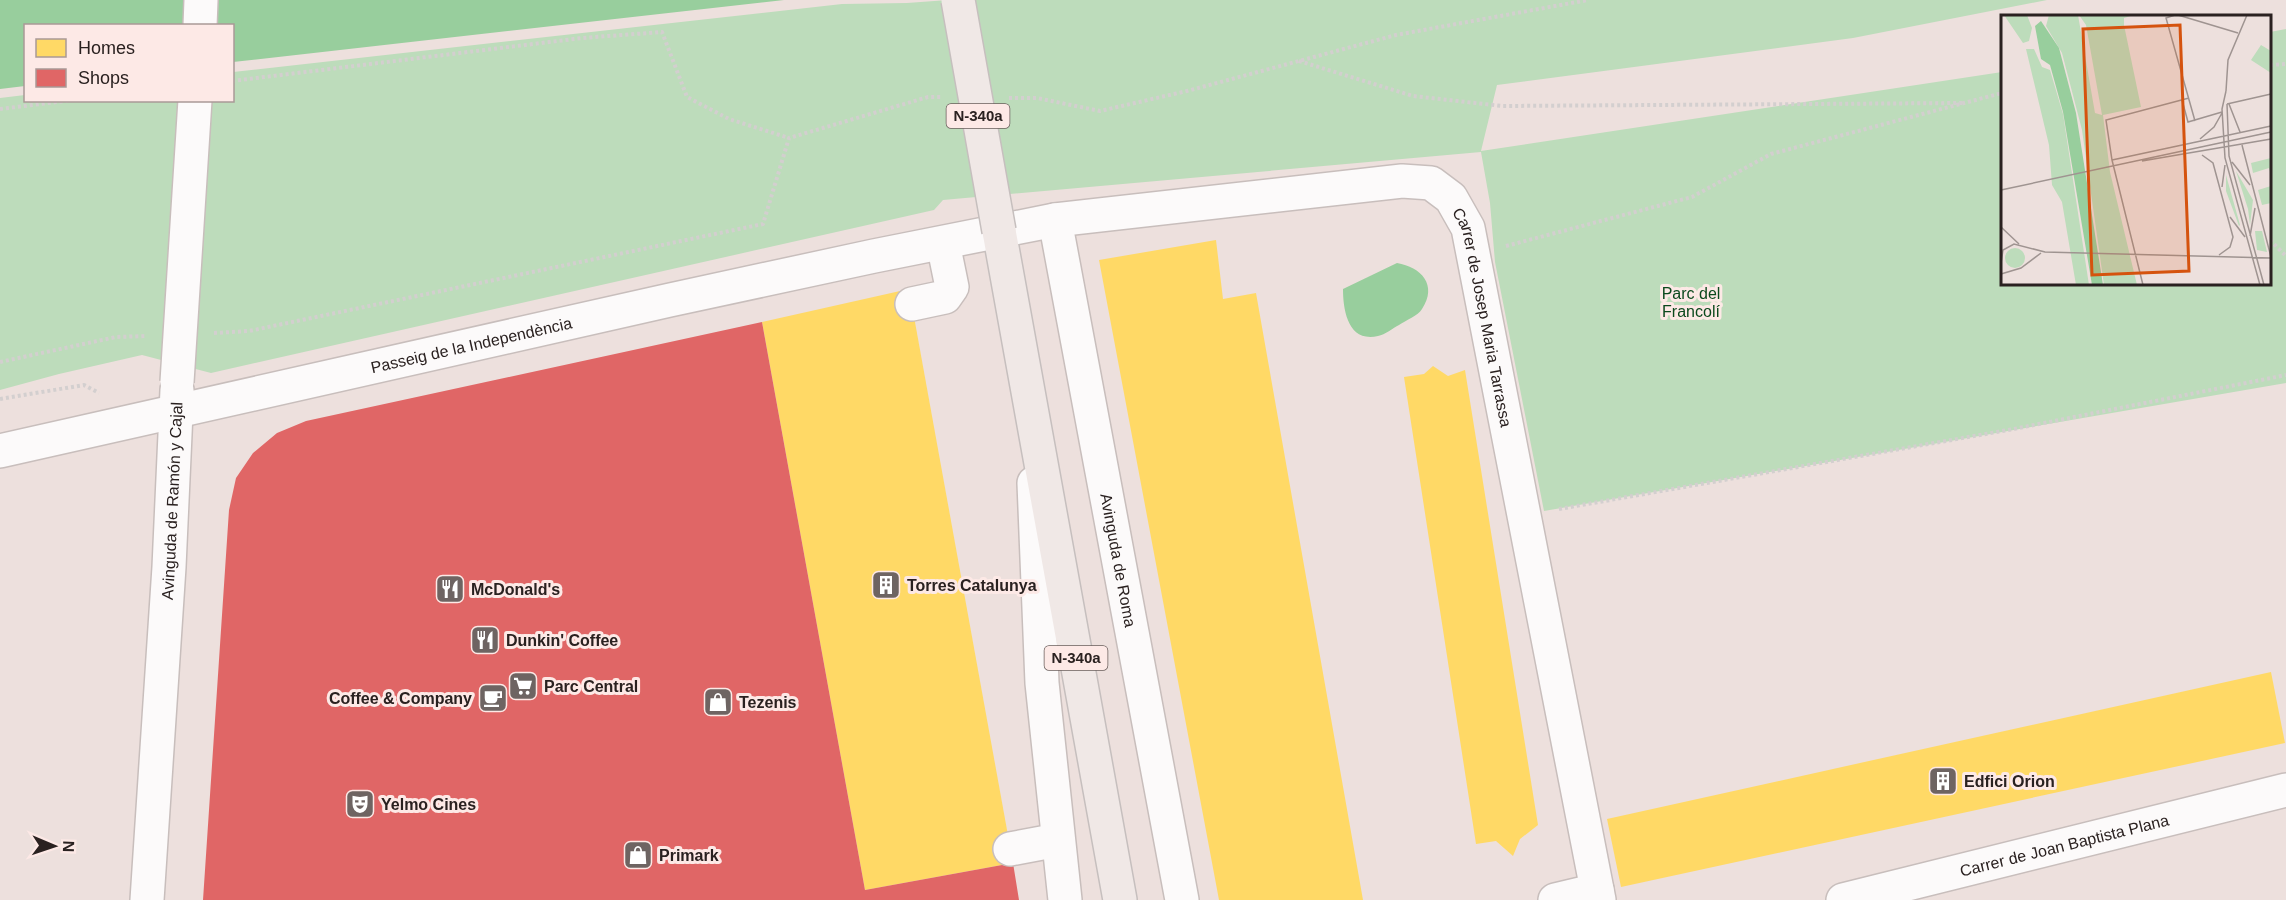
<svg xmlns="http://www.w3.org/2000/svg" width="2286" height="900" viewBox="0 0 2286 900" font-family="Arial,sans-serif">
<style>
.green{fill:#bddcbb}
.water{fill:#98ce9d}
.homes{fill:#ffd966}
.shops{fill:#e06666}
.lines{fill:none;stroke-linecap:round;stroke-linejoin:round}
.minor-casing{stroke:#c8bebc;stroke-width:36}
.major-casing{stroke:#c6bfbe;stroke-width:36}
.path{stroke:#d3cfcf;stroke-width:4;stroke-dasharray:3 3;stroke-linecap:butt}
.minor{stroke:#fcfafa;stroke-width:33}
.major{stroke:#f0e8e6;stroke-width:33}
.minor-bridge-casing{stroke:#c8bebc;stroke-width:36;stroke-linecap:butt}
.major-bridge-casing{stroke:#c6bfbe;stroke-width:36;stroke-linecap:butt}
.minor-bridge{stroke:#fcfafa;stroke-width:33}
.major-bridge{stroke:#f0e8e6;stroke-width:33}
.labels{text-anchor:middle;stroke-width:6;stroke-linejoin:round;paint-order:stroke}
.shield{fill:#fde9e6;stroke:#695d5b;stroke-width:1.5}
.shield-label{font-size:15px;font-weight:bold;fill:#2a2120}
.park-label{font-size:16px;fill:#0b491d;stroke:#fde9e6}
.street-label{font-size:16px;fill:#2a2120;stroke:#fde9e6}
.poi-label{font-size:16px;font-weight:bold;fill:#2a2120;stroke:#fde9e6;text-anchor:start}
.inset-road{fill:none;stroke:#9f9491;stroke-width:1.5}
.view{fill:#d5530e;fill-opacity:0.15;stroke:#d5530e;stroke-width:3}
.inset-edge{fill:none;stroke:#2a2120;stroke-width:3}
</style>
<rect width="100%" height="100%" fill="#ede0dd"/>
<!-- green -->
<path class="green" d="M948,0h1099l-194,38 -356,47 -16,66 521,-79v212h268v-252l16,-3v354l-742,128 -49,-249 -5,-59 -9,-51 -538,48 -9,10 -723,163 -69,-18 -83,19 -59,16v-292l25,-3 1,5h206l1,-28 609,-68 65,-1z"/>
<!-- water -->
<g class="water">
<path d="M0,0h784l-551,62 -1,-36h-206l-1,60 -25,3z"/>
<path d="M1397,263c24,4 41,22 25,46 -4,7 -16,11 -23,16 -6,3 -14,10 -21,11 -30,7 -35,-26 -35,-47z"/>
</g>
<!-- homes -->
<g class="homes">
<path d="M1216,240l7,59 33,-6 107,607h-144l-120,-640z"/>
<path d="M909,289l104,574 -148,27 -103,-568z"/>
<path d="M1433,366l15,10 17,-6 73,455 -18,14 -7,17 -17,-15 -20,3 -72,-467 20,-3z"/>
<path d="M2271,672l14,71 -664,144 -14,-68z"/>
</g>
<!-- shops -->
<path class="shops" d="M762,322l103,568 148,-27 6,37h-816l26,-390 7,-32 17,-25 24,-20 29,-12z"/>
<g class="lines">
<!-- minor casing -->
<g class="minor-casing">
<g id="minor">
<path d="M200,26l1,-26"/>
<path id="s1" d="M1055,220l127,680"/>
<path d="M912,304l33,-7 7,-10 -9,-44"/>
<path id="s2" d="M0,451l670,-151 204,-44 181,-36 347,-39 29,2 20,15 17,30 131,672"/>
<path d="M1034,483l8,200 23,217"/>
<path d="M1010,849l48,-9"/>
<path id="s3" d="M147,900l22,-333 8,-177"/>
<path d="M1555,900l42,-10"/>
<path id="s4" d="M1843,900l443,-110"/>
</g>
</g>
<!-- major casing -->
<g class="major-casing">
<path id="major" d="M999,231l121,669"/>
</g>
<!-- path -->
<g class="path">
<path d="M1299,61l114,35 89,10 463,-3"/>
<path d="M2270,65l16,-1"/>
<path d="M232,81l350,-43 80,-6 25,65 42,22 60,19"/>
<path d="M1009,98h28l63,13 87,-20 209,-56 192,-35"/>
<path d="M0,109l73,-9"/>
<path d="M2270,240l16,16"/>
<path d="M1506,246l186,-49 79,-43 231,-61"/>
<path d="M214,333l35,-2 514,-107 26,-86 139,-41h14"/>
<path d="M0,362l116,-25 31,-1"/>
<path d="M0,399l84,-14 15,8"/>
<path d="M1559,509l455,-80 272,-54"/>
</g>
<!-- minor -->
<use href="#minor" class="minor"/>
<!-- major -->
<use href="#major" class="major"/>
<!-- minor-bridge casing -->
<g class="minor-bridge-casing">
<path id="minor-bridge" d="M177,382l18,-282"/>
</g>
<!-- major-bridge casing -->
<g class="major-bridge-casing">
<path id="major-bridge" d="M958,0l41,231"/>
</g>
<!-- minor-bridge -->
<use href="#minor-bridge" class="minor-bridge"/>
<!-- major-bridge -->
<use href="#major-bridge" class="major-bridge"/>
</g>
<!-- icons -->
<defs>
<g id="building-square" transform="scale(1.5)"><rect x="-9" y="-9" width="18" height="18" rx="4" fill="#6e6462" stroke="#fde9e6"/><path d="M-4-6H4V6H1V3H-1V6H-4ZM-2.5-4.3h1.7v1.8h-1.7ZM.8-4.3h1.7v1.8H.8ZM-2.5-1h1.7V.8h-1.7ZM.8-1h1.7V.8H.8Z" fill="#fff"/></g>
<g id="restaurant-square" transform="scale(1.5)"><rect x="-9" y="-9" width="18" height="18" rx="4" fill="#6e6462" stroke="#fde9e6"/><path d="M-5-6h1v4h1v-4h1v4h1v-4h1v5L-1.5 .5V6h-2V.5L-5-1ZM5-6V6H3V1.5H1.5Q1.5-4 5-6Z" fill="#fff"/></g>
<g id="supermarket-square" transform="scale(1.5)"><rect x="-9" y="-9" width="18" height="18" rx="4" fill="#6e6462" stroke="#fde9e6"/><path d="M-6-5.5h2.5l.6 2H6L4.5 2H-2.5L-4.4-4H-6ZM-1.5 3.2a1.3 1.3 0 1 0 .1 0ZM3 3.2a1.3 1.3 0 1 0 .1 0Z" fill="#fff"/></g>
<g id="cafe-square" transform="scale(1.5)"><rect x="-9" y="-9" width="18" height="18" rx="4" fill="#6e6462" stroke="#fde9e6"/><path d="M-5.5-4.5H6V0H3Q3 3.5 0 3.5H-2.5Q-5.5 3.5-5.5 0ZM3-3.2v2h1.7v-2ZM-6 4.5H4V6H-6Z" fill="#fff"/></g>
<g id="shop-square" transform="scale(1.5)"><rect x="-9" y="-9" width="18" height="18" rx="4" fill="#6e6462" stroke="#fde9e6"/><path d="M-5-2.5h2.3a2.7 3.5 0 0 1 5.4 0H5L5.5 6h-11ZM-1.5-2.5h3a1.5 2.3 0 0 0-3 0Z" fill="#fff"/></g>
<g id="theatre-square" transform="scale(1.5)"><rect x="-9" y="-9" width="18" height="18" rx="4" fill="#6e6462" stroke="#fde9e6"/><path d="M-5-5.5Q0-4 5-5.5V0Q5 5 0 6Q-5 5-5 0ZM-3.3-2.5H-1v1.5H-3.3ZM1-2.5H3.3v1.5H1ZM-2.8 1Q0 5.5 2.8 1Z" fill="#fff"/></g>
</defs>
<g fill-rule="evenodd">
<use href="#building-square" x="886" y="585"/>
<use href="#restaurant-square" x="450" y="589"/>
<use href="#restaurant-square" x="485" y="640"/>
<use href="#supermarket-square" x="523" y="686"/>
<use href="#cafe-square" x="493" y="698"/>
<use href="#shop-square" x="718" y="702"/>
<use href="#building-square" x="1943" y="781"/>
<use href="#theatre-square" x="360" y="804"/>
<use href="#shop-square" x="638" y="855"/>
</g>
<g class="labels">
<!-- shield labels -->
<g class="shield">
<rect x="946.5" y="104" width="63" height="24" rx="4.5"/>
<rect x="1044.5" y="646" width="63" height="24" rx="4.5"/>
</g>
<g class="shield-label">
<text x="978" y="121">N-340a</text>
<text x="1076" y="663">N-340a</text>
</g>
<!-- park labels -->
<g class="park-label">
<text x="1691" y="299">Parc del<tspan x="1691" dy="18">Francolí</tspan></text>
</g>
<!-- street labels -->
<g class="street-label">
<text dy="6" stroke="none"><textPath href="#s2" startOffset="1608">Carrer de Josep Maria Tarrassa</textPath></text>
<text dy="6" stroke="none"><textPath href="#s2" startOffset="483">Passeig de la Independència</textPath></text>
<text dy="6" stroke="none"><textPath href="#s3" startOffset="400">Avinguda de Ramón y Cajal</textPath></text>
<text dy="6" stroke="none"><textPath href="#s1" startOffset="346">Avinguda de Roma</textPath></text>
<text dy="6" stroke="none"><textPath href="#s4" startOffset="228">Carrer de Joan Baptista Plana</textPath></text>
</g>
<!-- poi labels -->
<g class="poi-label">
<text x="907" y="591">Torres Catalunya</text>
<text x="471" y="595">McDonald's</text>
<text x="506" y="646">Dunkin' Coffee</text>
<text x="544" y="692">Parc Central</text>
<text x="472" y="704" text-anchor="end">Coffee &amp; Company</text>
<text x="739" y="708">Tezenis</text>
<text x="1964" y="787">Edfici Orion</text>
<text x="381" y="810">Yelmo Cines</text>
<text x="659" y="861">Primark</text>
</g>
</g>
<!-- overview -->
<g transform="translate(2001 15)">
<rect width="270" height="270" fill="#ede0dd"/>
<path d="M3,0h23l5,13 -3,13 -6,2zM48,0h29l17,98 7,2 -16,-90 -7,-10h55l-10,3v7l17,82 -38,8 7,57 27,113h-33l-22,-155 -20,-77 -16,-27zM260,30l10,6v22l-20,-13zM25,34h8l8,18 8,3 13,44 26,171h-13l-14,-83 -10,-17 -3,-40zM270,143v17l-2,-7 -16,5 -2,-10zM235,156l17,29 -3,25 -2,-16zM225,160l14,50 -1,1 -13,-35zM270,171v17l-9,2 -4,-15zM254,216h7l5,21 -10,-2zM4 243a10 10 0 1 1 20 0a10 10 0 1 1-20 0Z" fill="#bddcbb"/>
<path d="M40,6l18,27 17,65 27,172h-11l-29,-173 -13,-47 -9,-6 -6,-33z" fill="#98ce9d"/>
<path class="inset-road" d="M174,0l-9,3 29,103M177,0l60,18M225,76l-4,18 3,49 35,127M225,76l2,-31 19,-45M181,85l6,22 34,-10M226,89l2,52 35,129M226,89l44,-10M228,89l11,28M199,124l14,-12 8,-14M241,130l29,112M201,140l11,8 20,74 -3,10 -11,8M111,145l159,-34M141,146l129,-22M231,147l18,23M221,172l3,-22M0,175l270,-58M229,202l15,20M0,212l18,17M249,221l5,-28M0,248l2,-13 11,-6 31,8 226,6M0,259l20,-6 20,-15M142,270l-31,-125 -6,-40 83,-22"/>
<path class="view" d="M179,10l9,246 -97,4 -9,-246z"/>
<rect width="270" height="270" class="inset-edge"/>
</g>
<!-- legend -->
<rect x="24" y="24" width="210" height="78" fill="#fde9e6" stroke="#a99997" stroke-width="1.5"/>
<rect x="36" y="39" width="30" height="18" fill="#ffd966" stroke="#a99997" stroke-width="1.5"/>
<text x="78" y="54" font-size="18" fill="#2a2120">Homes</text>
<rect x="36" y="69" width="30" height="18" fill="#e06666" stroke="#a99997" stroke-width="1.5"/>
<text x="78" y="84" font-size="18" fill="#2a2120">Shops</text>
<!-- north arrow -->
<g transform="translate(54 846) rotate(92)" stroke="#fde9e6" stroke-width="4.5" paint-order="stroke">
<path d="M0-4.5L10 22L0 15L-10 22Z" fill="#2a2120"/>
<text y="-9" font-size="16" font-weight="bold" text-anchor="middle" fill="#2a2120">N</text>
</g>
</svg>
